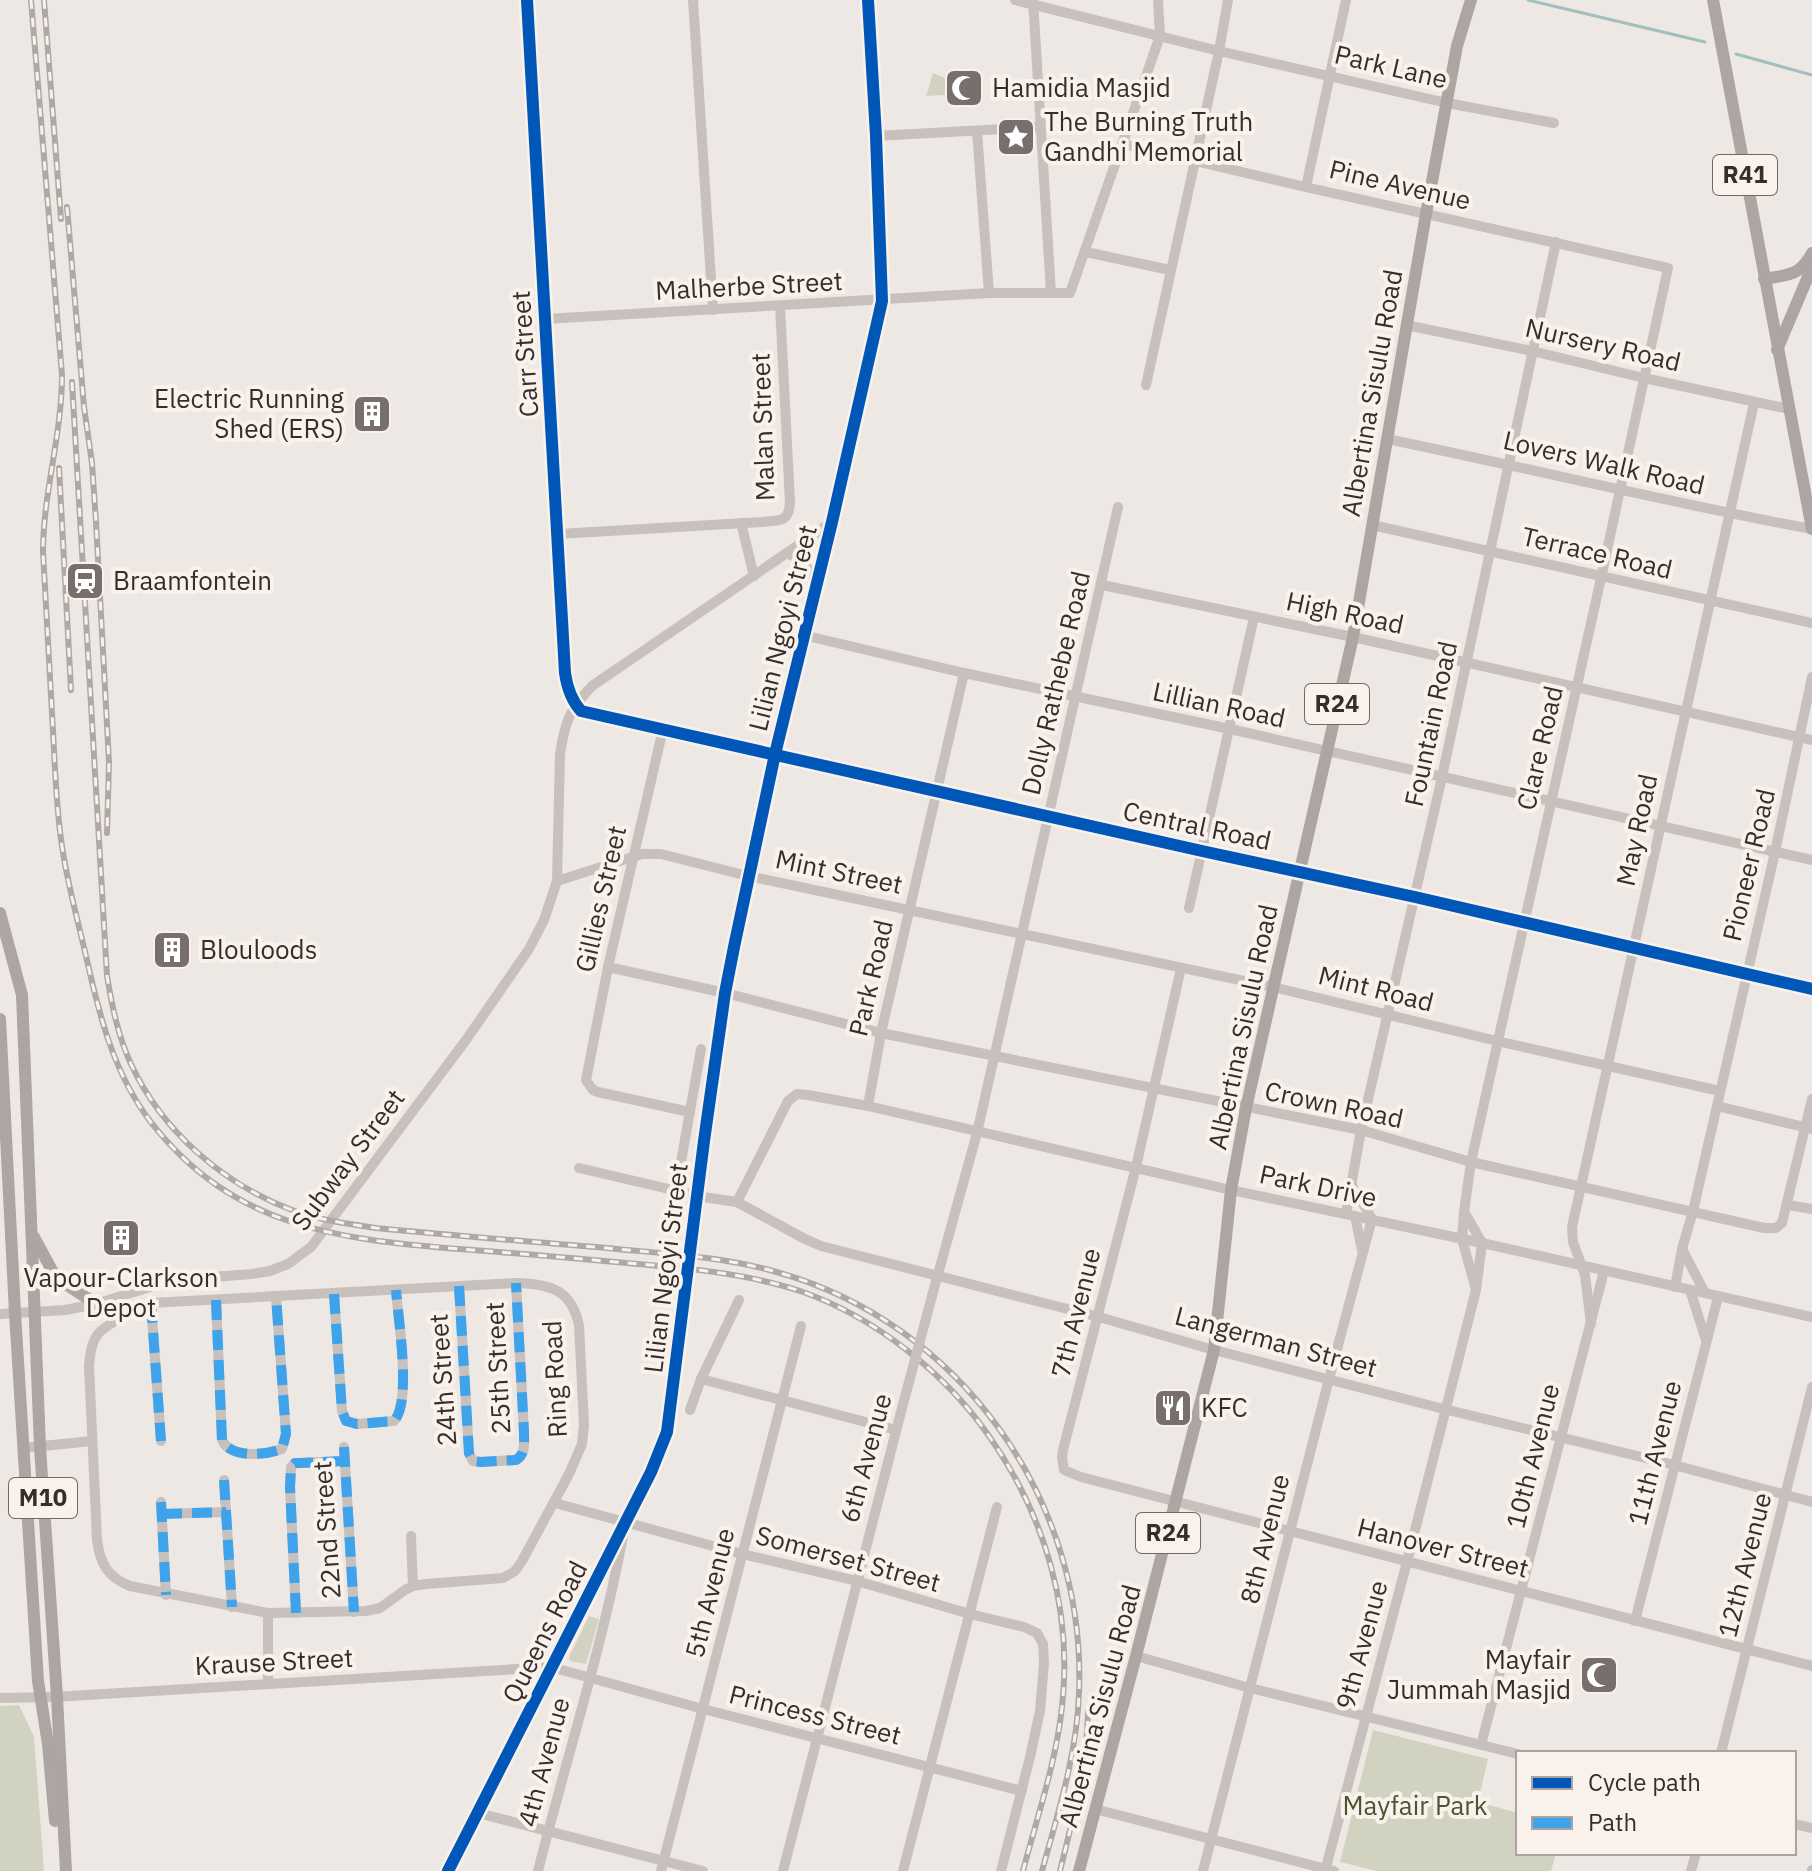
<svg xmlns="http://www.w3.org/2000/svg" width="1812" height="1871" viewBox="0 0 1812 1871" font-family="'IBM Plex Sans',sans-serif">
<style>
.green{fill:#d1d2bf}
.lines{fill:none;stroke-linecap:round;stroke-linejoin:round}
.stream{stroke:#a1bfbc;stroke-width:3}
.minor{stroke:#c7c0bc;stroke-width:10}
.major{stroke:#aca5a1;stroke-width:12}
.rail-casing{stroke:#afa9a6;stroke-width:6}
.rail{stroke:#f9f2ec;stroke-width:3;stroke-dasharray:9;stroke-linecap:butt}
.minor-bridge{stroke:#c7c0bc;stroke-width:10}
.quiet{stroke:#3fa3eb;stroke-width:10;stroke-dasharray:20 10;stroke-linecap:butt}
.cycleway-casing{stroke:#f9f2ec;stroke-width:17}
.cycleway{stroke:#0057b8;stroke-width:12}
.labels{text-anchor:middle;stroke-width:8;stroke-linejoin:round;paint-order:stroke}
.shield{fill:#f9f2ec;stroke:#726865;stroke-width:2}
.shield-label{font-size:24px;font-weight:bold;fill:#382d2b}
.street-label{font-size:26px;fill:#382d2b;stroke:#f9f2ec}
.poi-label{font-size:26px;fill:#382d2b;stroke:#f9f2ec;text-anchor:start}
.park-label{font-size:26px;fill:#4b5530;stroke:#f9f2ec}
</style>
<rect width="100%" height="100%" fill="#eee8e4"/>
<!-- green -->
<g class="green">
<path d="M933,73l18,8 -6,14 -19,1z"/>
<path d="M589,1616l10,3 -13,45 -16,-3 -1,-4z"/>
<path d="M19,1705l15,32 10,134h-44v-165z"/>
<path d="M1373,1730l115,29 -10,43 40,11v40h38l-5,18h-174l-37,-9z"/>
</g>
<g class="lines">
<!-- stream -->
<g class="stream">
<path d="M1528,0l177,42"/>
<path d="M1736,54l76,21"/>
</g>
<!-- minor -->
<g class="minor">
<path d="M527,0l38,673c2,14 6,27 16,38l621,140 213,46 397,92"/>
<path d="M693,0l20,310"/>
<path d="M1015,0l204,51 228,52 107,20"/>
<path d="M1033,0l18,293"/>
<path d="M977,131l12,162"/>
<path d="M876,136l164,-9"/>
<path d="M1123,144l178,42 367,82 -67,310 -130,584 -7,50 -2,27 14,51"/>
<path d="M1306,187l40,-187"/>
<path d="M1086,252l84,18"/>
<path d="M545,319l444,-26h81l90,-257 -2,-36"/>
<path d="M1406,325l126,26 112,27 145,31"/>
<path d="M1146,385l73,-334 9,-51"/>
<path d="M1387,439c142,29 282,64 425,90"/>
<path d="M741,523l13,53"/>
<path d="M1372,525l440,98"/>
<path d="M558,534l204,-12c18,-2 27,1 28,-20l-10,-196"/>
<path d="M787,553l15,8 15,20"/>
<path d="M1102,585l251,52 459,103"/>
<path d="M803,635l161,38 266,56 582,131"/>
<path d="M663,729l-55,238 -22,113 7,10 5,2 92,20"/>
<path d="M557,881l85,-27h19l87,22 525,111 224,54 223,50"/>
<path d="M1189,908l65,-291"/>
<path d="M608,967l117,26 156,40 480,97 110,32 293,66h12l6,-5 30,-124"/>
<path d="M1181,968l-45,199 -73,283 -1,7 2,13 17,7 731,189"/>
<path d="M717,1057l8,-64 9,-46 41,-193 57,-232 50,-221 -6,-165 -8,-136"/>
<path d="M868,1106l13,-73 83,-360"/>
<path d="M1717,1106l95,23"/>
<path d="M579,1168l124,29 34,5 66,36 18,8 278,71 115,33 230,59 230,56 138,37"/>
<path d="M676,1190l25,-141"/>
<path d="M737,1202l51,-101 9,-7 11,1 60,11 363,84 251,53 330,74"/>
<path d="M1788,1205l24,4"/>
<path d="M1346,1214l15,-84 81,-353 114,-535"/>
<path d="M1355,1216l7,34"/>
<path d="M1682,1249l23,44"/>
<path d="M516,1283c34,1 55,6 63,42l5,100 -2,19 -13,30 -47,87 -7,10 -12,7 -77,6 -13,2 -8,4 -25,18 -14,3 -98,2 -138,-27c-23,-9 -30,-23 -33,-46l-8,-174c1,-11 2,-23 9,-32 9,-11 40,-25 53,-31z"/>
<path d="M459,1286l10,167 4,8 8,1 35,-2c10,-6 8,-17 8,-28l-8,-149"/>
<path d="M1675,1287l7,-38 11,-38 82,-359 37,-175"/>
<path d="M1690,1290l16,50"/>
<path d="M334,1294l8,117 4,10 11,3 37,-3c18,-19 4,-103 2,-131"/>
<path d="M932,1296l45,-163 141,-626"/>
<path d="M216,1300l6,140c9,19 43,15 60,9l4,-15 -10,-138"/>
<path d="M151,1303l10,138"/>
<path d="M0,1314l65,-4 31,-6 76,-24 80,-6 18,-3 18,-7 23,-17 155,-207 63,-91 15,-29 13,-39 3,-127c5,-32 9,-44 32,-68l240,-164"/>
<path d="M1591,1324l-6,-49 -12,-33 -1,-15 182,-824"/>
<path d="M701,1379l195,51"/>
<path d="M690,1410l11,-31 38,-79"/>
<path d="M344,1447l10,165"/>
<path d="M23,1448l69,-7"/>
<path d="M224,1480l8,127"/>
<path d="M161,1502l5,93"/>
<path d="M555,1503l187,51 115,27 113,33 54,13 13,6 6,11 1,19 -4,48 -10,46 -29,114"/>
<path d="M162,1514l64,-2"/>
<path d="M411,1536l2,50"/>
<path d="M296,1613l-6,-126 1,-20 4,-4h5l44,-2"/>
<path d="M1635,1621l83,-324"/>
<path d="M1136,1656l114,32 268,66"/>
<path d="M268,1684v-71"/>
<path d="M0,1698l54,-1 497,-30 152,42 319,82"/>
<path d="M1481,1745l123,-474"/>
<path d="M1721,1753l91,-366"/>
<path d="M1095,1809l239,62"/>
<path d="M478,1813l225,58"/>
<path d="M1794,1824l18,4"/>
<path d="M448,1871l211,-414 8,-25 4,-24"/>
<path d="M538,1871c28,-112 64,-222 85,-335"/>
<path d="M661,1871l140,-545"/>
<path d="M783,1871l119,-463"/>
<path d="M903,1871l94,-364"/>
<path d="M1203,1871l126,-492 43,-160 -21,-35"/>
<path d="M1325,1871l82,-309 69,-272 6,-47 -17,-30"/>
<path d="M1691,1871l5,-18"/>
<path d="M1812,1871v-1"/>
</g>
<!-- major -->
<g class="major">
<path d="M1713,0l99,529"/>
<path d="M1764,279c24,-4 36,-3 48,-26"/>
<path d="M1777,350l35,-83"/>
<path d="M0,913l22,82 18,452 17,250 9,174"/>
<path d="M0,1019l15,294 23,368 10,63 7,77"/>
<path d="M34,1237l20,37 7,7 35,23"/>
<path d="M1079,1871l57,-215 78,-306 17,-160 15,-82 107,-471 73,-423 31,-168 14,-46"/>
</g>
<!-- rail casing -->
<g class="rail-casing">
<g id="rail">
<path d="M31,0l31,375c0,60 -19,118 -19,177 3,60 7,119 10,179 2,36 3,72 8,108 5,40 16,78 25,117 13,58 27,116 64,165 82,106 185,118 309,128 56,4 112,9 168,14 59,5 120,10 176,29 73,26 142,81 186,144 56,80 84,174 73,271 -6,56 -25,110 -39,164"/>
<path d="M44,0l17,219"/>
<path d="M67,207l17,200 8,56 4,59 13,240 -2,71"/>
<path d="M72,382l35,594c5,30 11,60 24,88 31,67 92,120 161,146 27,10 56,14 84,18 80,8 161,14 241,21 53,5 105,8 156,22 187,50 314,230 306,422 -2,61 -21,120 -37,178"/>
<path d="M59,468l12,222"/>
<path d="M1060,1871c13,-53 27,-105 28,-160"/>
</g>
</g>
<!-- rail -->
<use href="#rail" class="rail"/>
<!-- minor-bridge -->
<g class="minor-bridge">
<path d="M671,1408l33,-267 13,-84"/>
<path d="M902,1408l30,-112"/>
</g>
<!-- quiet -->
<g class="quiet">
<path d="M459,1286l10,167 4,8 8,1 35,-2c10,-6 8,-17 8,-28l-8,-149"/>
<path d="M334,1294l8,117 4,10 11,3 37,-3c18,-19 4,-103 2,-131"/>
<path d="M216,1300l6,140c9,19 43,15 60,9l4,-15 -10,-138"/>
<path d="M151,1303l10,138"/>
<path d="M344,1447l10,165"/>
<path d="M224,1480l8,127"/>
<path d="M161,1502l5,93"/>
<path d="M162,1514l64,-2"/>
<path d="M296,1613l-6,-126 1,-20 4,-4h5l44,-2"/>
</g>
<!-- cycleway casing -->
<g class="cycleway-casing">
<g id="cycleway">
<path d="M527,0l38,673c2,14 6,27 16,38l621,140 213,46 397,92"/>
<path d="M448,1871l203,-399 16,-40 37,-291 21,-148 9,-46 41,-193 57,-232 50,-221 -6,-165 -8,-136"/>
</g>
</g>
<!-- cycleway -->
<use href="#cycleway" class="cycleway"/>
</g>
<!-- icons -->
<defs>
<g id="mosque-square" transform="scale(2)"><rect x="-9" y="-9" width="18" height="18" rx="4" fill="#786e6c" stroke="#f9f2ec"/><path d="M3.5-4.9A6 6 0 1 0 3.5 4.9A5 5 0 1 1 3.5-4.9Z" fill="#fff"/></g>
<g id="sight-square" transform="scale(2)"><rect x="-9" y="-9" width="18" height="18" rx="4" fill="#786e6c" stroke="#f9f2ec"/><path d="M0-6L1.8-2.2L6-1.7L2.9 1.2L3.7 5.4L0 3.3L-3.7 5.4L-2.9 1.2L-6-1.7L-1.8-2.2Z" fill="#fff"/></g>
<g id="building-square" transform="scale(2)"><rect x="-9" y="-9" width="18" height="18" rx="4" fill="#786e6c" stroke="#f9f2ec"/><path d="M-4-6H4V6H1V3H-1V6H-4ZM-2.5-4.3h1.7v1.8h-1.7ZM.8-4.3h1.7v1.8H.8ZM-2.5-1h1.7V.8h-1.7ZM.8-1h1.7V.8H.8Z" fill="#fff"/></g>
<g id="station-square" transform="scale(2)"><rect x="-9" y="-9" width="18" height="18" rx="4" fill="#786e6c" stroke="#f9f2ec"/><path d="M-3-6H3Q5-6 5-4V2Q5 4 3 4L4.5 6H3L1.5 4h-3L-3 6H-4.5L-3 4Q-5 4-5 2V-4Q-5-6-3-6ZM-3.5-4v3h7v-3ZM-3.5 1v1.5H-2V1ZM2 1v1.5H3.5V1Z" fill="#fff"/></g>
<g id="restaurant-square" transform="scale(2)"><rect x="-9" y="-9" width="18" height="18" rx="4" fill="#786e6c" stroke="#f9f2ec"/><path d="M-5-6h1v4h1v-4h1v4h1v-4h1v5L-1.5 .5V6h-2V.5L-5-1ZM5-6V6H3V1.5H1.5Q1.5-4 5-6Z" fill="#fff"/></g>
</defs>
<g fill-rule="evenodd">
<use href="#mosque-square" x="964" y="88"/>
<use href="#sight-square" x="1016" y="137"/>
<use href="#building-square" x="372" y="414"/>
<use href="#station-square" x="85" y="581"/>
<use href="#building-square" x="172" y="950"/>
<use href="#building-square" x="121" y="1238"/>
<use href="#restaurant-square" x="1173" y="1408"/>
<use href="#mosque-square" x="1599" y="1675"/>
</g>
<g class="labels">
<!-- shield labels -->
<g class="shield">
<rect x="1713" y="155" width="64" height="40" rx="6"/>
<rect x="1305" y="684" width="64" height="40" rx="6"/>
<rect x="9" y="1478" width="68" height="40" rx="6"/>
<rect x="1136" y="1513" width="64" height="40" rx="6"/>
</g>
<g class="shield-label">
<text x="1745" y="183">R41</text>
<text x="1337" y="712">R24</text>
<text x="43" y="1506">M10</text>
<text x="1168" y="1541">R24</text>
</g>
<!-- street labels -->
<g class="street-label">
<text transform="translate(1391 67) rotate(13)" y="9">Park Lane</text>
<text transform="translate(1400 185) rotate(13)" y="9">Pine Avenue</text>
<text transform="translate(749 286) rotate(-3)" y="9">Malherbe Street</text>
<text transform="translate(1603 345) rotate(13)" y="9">Nursery Road</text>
<text transform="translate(525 354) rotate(-94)" y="9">Carr Street</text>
<text transform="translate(1372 393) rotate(-80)" y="9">Albertina Sisulu Road</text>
<text transform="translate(763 427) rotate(-92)" y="9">Malan Street</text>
<text transform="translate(1604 463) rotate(13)" y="9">Lovers Walk Road</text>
<text transform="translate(1597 553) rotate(13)" y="9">Terrace Road</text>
<text transform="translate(1345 613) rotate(12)" y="9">High Road</text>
<text transform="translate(783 628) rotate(-76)" y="9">Lilian Ngoyi Street</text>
<text transform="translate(1056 683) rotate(-77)" y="9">Dolly Rathebe Road</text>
<text transform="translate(1219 705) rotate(12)" y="9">Lillian Road</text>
<text transform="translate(1431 724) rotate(-78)" y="9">Fountain Road</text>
<text transform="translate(1540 748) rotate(-77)" y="9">Clare Road</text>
<text transform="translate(1197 826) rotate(12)" y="9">Central Road</text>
<text transform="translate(1637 830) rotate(-78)" y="9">May Road</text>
<text transform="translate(1749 865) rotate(-77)" y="9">Pioneer Road</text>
<text transform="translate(839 872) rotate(12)" y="9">Mint Street</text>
<text transform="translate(601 899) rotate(-77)" y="9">Gillies Street</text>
<text transform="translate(871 978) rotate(-77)" y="9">Park Road</text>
<text transform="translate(1376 989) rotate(14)" y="9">Mint Road</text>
<text transform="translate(1243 1027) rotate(-78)" y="9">Albertina Sisulu Road</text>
<text transform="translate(1334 1105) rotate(12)" y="9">Crown Road</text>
<text transform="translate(348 1160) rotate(-53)" y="9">Subway Street</text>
<text transform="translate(1318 1186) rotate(12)" y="9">Park Drive</text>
<text transform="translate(666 1268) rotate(-83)" y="9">Lilian Ngoyi Street</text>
<text transform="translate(1076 1313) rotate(-76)" y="9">7th Avenue</text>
<text transform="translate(1276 1342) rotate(15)" y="9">Langerman Street</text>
<text transform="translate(498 1368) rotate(-93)" y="9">25th Street</text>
<text transform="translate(555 1379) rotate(-93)" y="9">Ring Road</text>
<text transform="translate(443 1380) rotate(-94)" y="9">24th Street</text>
<text transform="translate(1655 1453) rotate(-76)" y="9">11th Avenue</text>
<text transform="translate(1533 1456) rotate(-76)" y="9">10th Avenue</text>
<text transform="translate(866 1458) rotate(-75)" y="9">6th Avenue</text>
<text transform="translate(327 1530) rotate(-94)" y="9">22nd Street</text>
<text transform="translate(1265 1539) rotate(-76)" y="9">8th Avenue</text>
<text transform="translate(1443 1548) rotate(14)" y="9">Hanover Street</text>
<text transform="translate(848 1559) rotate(15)" y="9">Somerset Street</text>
<text transform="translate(1745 1565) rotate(-76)" y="9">12th Avenue</text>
<text transform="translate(710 1593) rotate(-76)" y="9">5th Avenue</text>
<text transform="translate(545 1632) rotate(-63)" y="9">Queens Road</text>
<text transform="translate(1362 1645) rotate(-75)" y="9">9th Avenue</text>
<text transform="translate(274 1662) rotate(-3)" y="9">Krause Street</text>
<text transform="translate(1100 1706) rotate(-75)" y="9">Albertina Sisulu Road</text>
<text transform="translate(815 1715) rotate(14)" y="9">Princess Street</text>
<text transform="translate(544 1762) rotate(-75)" y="9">4th Avenue</text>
</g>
<!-- poi labels -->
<g class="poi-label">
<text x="992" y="97">Hamidia Masjid</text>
<text x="1044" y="131">The Burning Truth<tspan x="1044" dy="30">Gandhi Memorial</tspan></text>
<text x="344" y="408" text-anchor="end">Electric Running<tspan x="344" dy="30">Shed (ERS)</tspan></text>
<text x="113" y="590">Braamfontein</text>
<text x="200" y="959">Blouloods</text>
<text x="121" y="1287" text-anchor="middle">Vapour-Clarkson<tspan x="121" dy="30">Depot</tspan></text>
<text x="1201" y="1417">KFC</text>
<text x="1571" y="1669" text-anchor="end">Mayfair<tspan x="1571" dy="30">Jummah Masjid</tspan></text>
</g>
<!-- park labels -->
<g class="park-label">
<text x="1415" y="1815">Mayfair Park</text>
</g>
</g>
<!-- legend -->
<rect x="1516" y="1751" width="280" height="104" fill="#f9f2ec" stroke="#aca39f" stroke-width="2"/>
<rect x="1532" y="1777" width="40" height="12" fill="#0057b8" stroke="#aca39f" stroke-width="2"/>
<text x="1588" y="1791" font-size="24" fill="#382d2b">Cycle path</text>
<rect x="1532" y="1817" width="40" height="12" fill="#3fa3eb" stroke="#aca39f" stroke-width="2"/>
<text x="1588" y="1831" font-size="24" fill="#382d2b">Path</text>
</svg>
